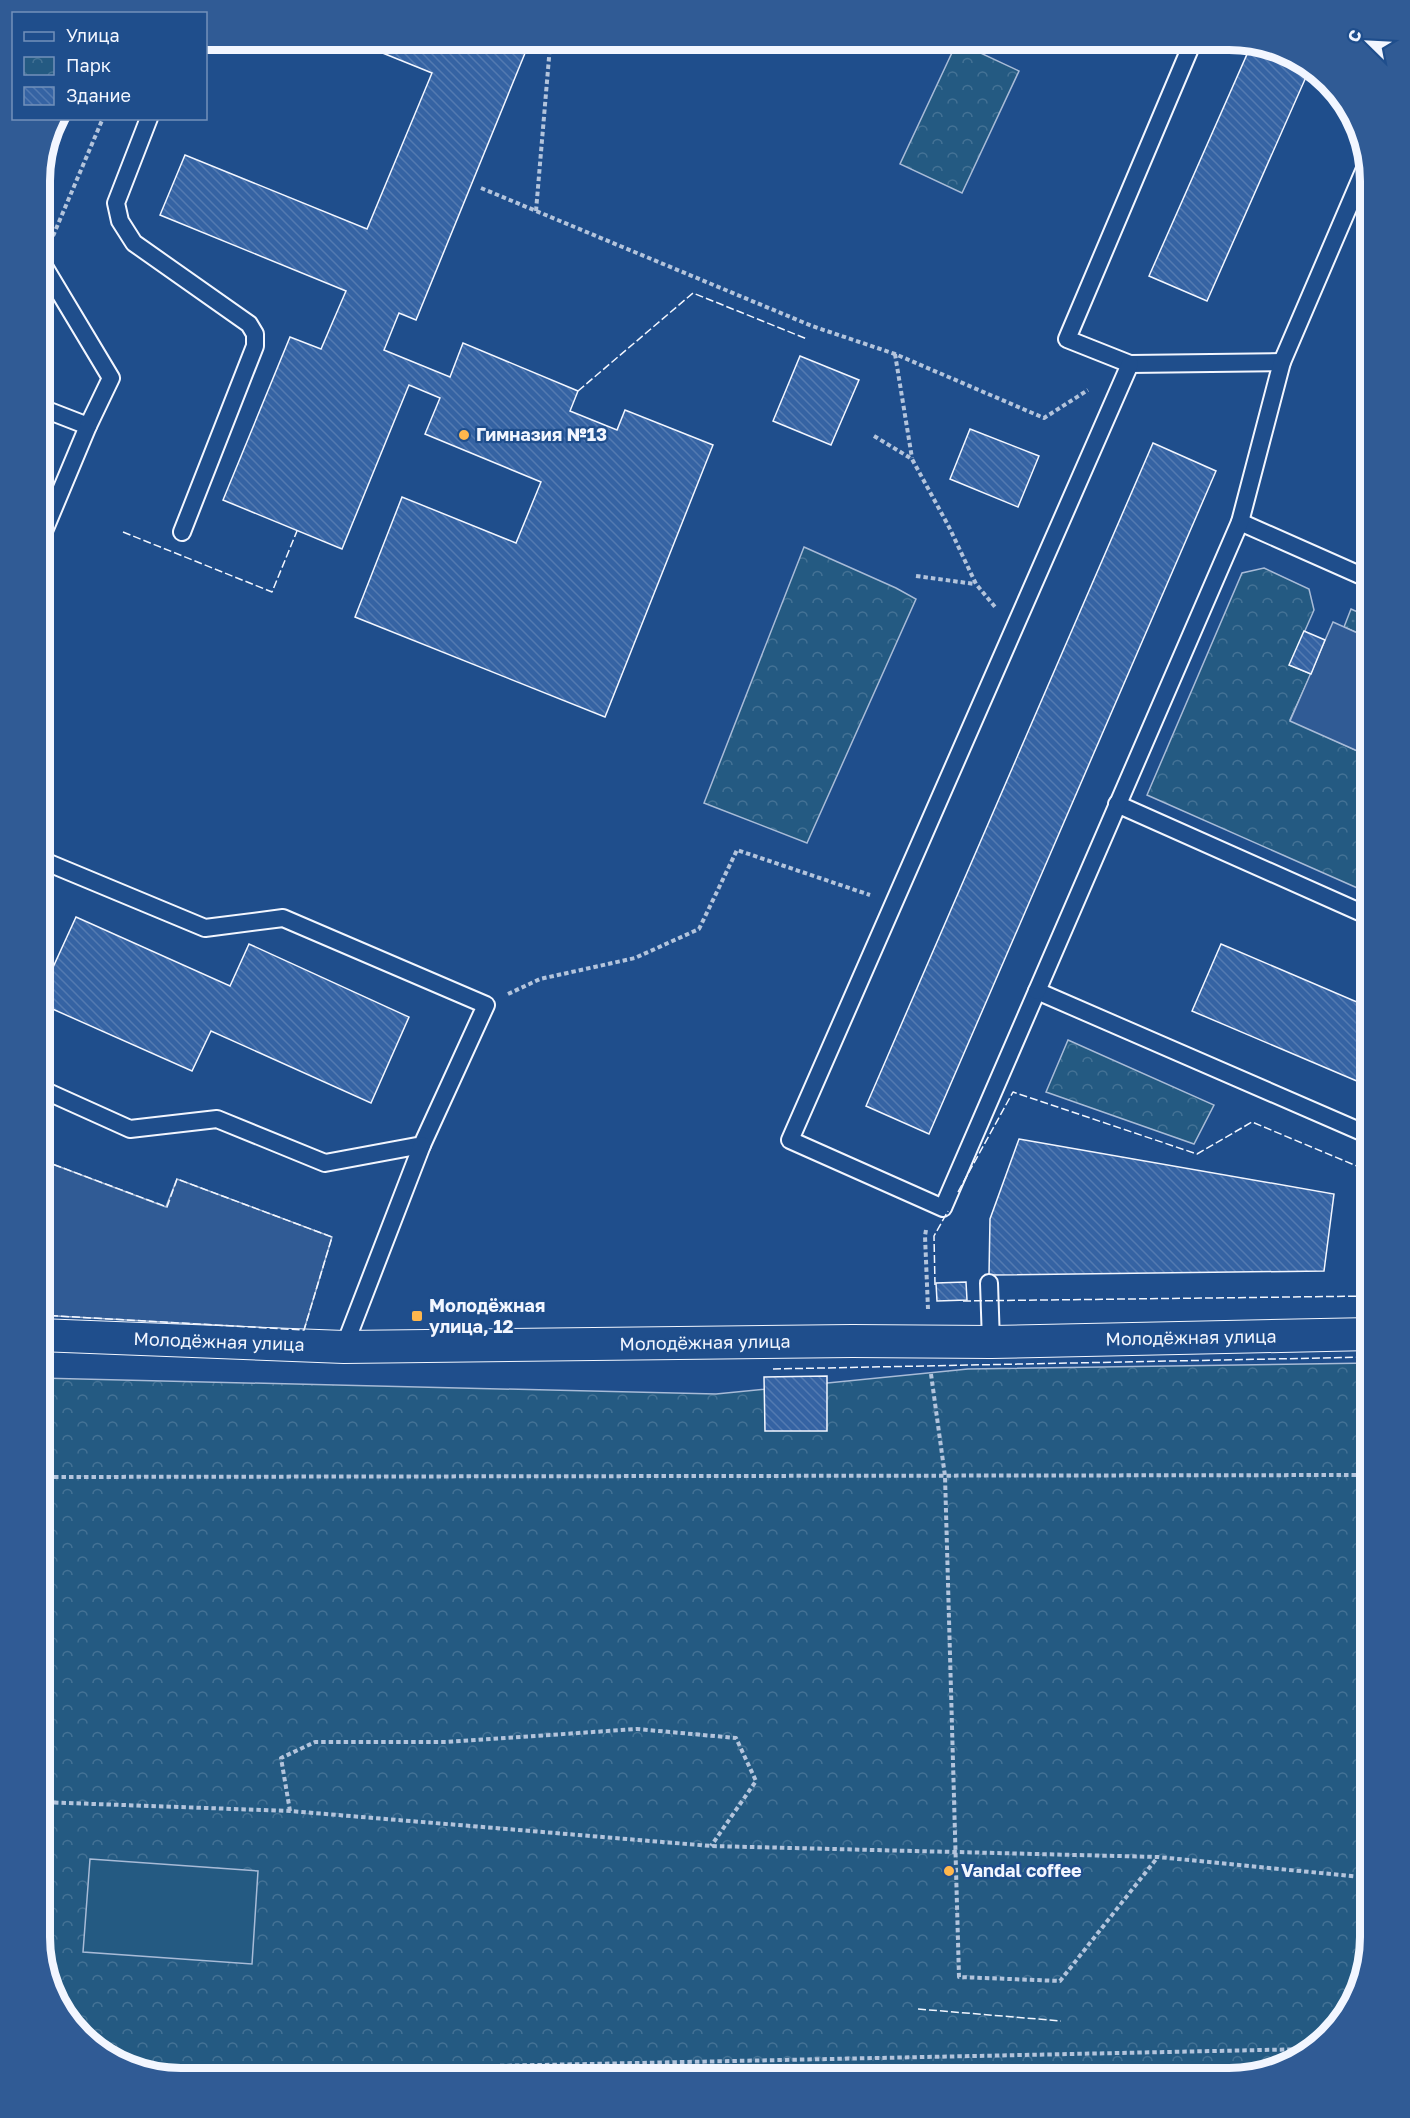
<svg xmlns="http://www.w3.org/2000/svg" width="1410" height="2118" viewBox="0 0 1410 2118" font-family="'Golos Text',sans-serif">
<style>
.grass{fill:url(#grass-dots);stroke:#a8bbd7;stroke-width:1.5}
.park{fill:url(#park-crowns);stroke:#a8bbd7;stroke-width:1.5}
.pitch{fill:#245a82;stroke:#a8bbd7;stroke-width:1.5}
.parking{fill:#305b95;stroke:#a8bbd7;stroke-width:1.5}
.building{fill:url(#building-back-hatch);stroke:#f2f6ff;stroke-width:1.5}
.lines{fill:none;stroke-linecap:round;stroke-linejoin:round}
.service-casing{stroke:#f2f6ff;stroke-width:20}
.minor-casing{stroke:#f2f6ff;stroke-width:34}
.path{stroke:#b3c4dc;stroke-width:4;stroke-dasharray:4.5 3;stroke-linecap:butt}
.service{stroke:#1f4e8c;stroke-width:16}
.minor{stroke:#1f4e8c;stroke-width:32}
.fence{stroke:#f2f6ff;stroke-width:1.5;stroke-dasharray:8 3;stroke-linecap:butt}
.poi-dot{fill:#ffb74d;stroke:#1f4e8c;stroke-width:2}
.labels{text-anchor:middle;stroke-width:4.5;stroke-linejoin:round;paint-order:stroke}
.poi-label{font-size:18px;font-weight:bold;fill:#f2f6ff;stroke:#1f4e8c;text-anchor:start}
.street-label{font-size:18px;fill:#f2f6ff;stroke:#1f4e8c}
.rim{fill:none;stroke:#f2f6ff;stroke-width:8}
</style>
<defs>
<pattern id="grass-dots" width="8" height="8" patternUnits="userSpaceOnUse" patternTransform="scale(1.5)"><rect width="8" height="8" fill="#245a82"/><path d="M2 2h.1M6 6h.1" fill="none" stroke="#447295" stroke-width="1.8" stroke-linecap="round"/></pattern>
<pattern id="park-crowns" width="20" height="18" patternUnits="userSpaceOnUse" patternTransform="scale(1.5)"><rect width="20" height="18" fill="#245a82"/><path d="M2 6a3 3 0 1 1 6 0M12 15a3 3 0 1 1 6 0" fill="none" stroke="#447295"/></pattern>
<pattern id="building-back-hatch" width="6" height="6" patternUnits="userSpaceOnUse" patternTransform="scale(1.5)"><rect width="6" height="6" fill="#3563a3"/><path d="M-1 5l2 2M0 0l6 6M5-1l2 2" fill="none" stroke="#537ab1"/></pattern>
</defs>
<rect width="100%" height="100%" fill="#1f4e8c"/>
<!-- grass -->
<path class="grass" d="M1351,609l20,9v21l-27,-12z"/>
<!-- park -->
<g class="park">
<path d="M957,42l62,29 -57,122 -62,-29z"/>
<path d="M804,547l92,41 20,11 -109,244 -103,-40z"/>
<path d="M1264,568l45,21 5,21 -24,55 21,9 -21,46 81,37v137l-224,-99 95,-222z"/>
<path d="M1068,1040l146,65 -20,39 -148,-52z"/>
<path d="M1371,1363v575l-19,70 -52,52 -70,19h-1058l-70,-24 -44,-47 -19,-71v-559l677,16 252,-25z"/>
</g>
<!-- pitch -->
<path class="pitch" d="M90,1859l168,12 -6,93 -169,-12z"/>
<!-- parking -->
<g class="parking">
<path d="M1333,622l38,17v118l-81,-36z"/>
<path d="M39,1159l127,48 11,-28 155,58 -28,93 -265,-15z"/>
</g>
<!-- building -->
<g class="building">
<path d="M348,39h177l5,2 -114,279 -17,-7 -15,37 66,27 13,-34 115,48 -8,20 47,19 8,-20 88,35 -108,272 -250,-100 47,-120 114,46 25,-61 -116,-48 15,-36 -31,-13 -67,164 -119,-49 67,-163 31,12 25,-58 -186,-76 25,-60 182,74 65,-156z"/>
<path d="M1252,43l48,15 10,10 -103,233 -58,-25z"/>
<path d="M800,356l59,24 -28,65 -58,-24z"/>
<path d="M970,429l69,27 -21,51 -68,-28z"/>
<path d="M1153,443l63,28 -287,663 -63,-28z"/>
<path d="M1304,631l21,9 -14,34 -22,-9z"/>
<path d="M76,917l154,69 19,-42 160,73 -38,86 -160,-72 -19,40 -153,-68v-5z"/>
<path d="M1221,944l150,64v79l-179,-76z"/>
<path d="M1019,1139l315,55 -10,77 -335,4 1,-56z"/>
<path d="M966,1282l1,18 -30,1 -1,-18z"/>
<path d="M827,1376v55h-62l-1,-54z"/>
</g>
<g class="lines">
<!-- service casing -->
<g class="service-casing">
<g id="service">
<path d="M1194,39l-127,300 63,25 152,-2"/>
<path d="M149,118l-33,85 4,18 14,22 115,81 6,10v12l-73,186"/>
<path d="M1130,364l-340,776 153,68 94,-217 334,145"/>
<path d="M39,407l49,19"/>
<path d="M1240,522l131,58"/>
<path d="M39,543l49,-117 23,-48 -72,-120"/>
<path d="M1117,804l254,113"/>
<path d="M1037,991l203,-469 42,-160 85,-198"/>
<path d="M39,1088l91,41 87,-10 108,44 97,-18 64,-140 -203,-87 -78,10 -166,-69"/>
<path d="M989,1283l2,59"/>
<path d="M344,1347l78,-202"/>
</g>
</g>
<!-- minor casing -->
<g class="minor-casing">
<path id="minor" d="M39,1335l305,12 508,-6 139,1 380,-8"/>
</g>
<!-- path -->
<g class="path">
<path d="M481,188l331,138 83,28 149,64 44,-28"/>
<path d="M536,211l14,-165 -4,-7"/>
<path d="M53,236l50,-118"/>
<path d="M895,354l17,104"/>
<path d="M874,436l38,23 37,68 27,57 19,23"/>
<path d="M916,576l59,8"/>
<path d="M508,994l32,-15 95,-21 64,-29 38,-79 133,45"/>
<path d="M926,1230l-1,6 3,73"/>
<path d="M931,1374l14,102 14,501 101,4 97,-123"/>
<path d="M39,1477l1332,-2"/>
<path d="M39,1802l251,9 421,35 447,11 213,21"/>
<path d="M290,1811l-9,-53 34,-16h131l191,-13 99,9 20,43 -45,65"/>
<path d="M155,2073l1156,-24"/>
</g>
<!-- service -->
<use href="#service" class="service"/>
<!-- minor -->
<use href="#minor" class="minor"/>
<!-- fence -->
<g class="fence">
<path d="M578,391l115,-98 114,46"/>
<path d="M123,532l149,60 25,-61"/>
<path d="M958,1192l55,-100 184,62 55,-32 119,50"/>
<path d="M1371,1197l-4,-2 4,-8"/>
<path d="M935,1285l-1,-49 14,-25"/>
<path d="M963,1301l408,-5"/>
<path d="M39,1315l265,15 28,-93 -155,-58 -10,28 -128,-48"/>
<path d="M773,1369l598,-12"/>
<path d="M918,2009l143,12"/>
</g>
</g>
<!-- markers -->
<g class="poi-dot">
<circle cx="464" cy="435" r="6"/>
<rect x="411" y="1310" width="12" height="12" rx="3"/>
<circle cx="949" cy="1871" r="6"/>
</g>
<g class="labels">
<!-- poi labels -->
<g class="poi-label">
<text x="476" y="441">Гимназия №13</text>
<text x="429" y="1312">Молодёжная<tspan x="429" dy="21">улица, 12</tspan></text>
<text x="961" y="1877">Vandal coffee</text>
</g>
<!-- street labels -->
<g class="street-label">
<text transform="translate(1191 1338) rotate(-1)" y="6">Молодёжная улица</text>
<text transform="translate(219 1342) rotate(2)" y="6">Молодёжная улица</text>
<text transform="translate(705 1343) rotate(-1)" y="6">Молодёжная улица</text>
</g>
</g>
<!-- crop -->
<path d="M0 0H1410V2118H0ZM181 50H1229A131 131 0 0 1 1360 181V1937A131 131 0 0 1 1229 2068H181A131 131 0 0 1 50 1937V181A131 131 0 0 1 181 50Z" fill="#305b95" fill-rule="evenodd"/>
<path class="rim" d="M181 50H1229A131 131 0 0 1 1360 181V1937A131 131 0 0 1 1229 2068H181A131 131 0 0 1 50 1937V181A131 131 0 0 1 181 50Z"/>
<!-- legend -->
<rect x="12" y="12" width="195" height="108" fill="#1f4e8c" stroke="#7391ba" stroke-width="1.5"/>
<rect x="24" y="32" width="30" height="9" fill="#1f4e8c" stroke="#7391ba" stroke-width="1.5"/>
<text x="66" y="42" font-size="18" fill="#f2f6ff">Улица</text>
<rect x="24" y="57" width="30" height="18" fill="url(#park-crowns)" stroke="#7391ba" stroke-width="1.5"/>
<text x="66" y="72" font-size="18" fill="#f2f6ff">Парк</text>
<rect x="24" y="87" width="30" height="18" fill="url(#building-back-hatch)" stroke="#7391ba" stroke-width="1.5"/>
<text x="66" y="102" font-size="18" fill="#f2f6ff">Здание</text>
<!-- north arrow -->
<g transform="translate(1368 42) rotate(294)" stroke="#1f4e8c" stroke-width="4.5" paint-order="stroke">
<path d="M0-4.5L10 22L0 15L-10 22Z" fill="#f2f6ff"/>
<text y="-9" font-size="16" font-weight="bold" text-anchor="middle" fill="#f2f6ff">С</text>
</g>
</svg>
